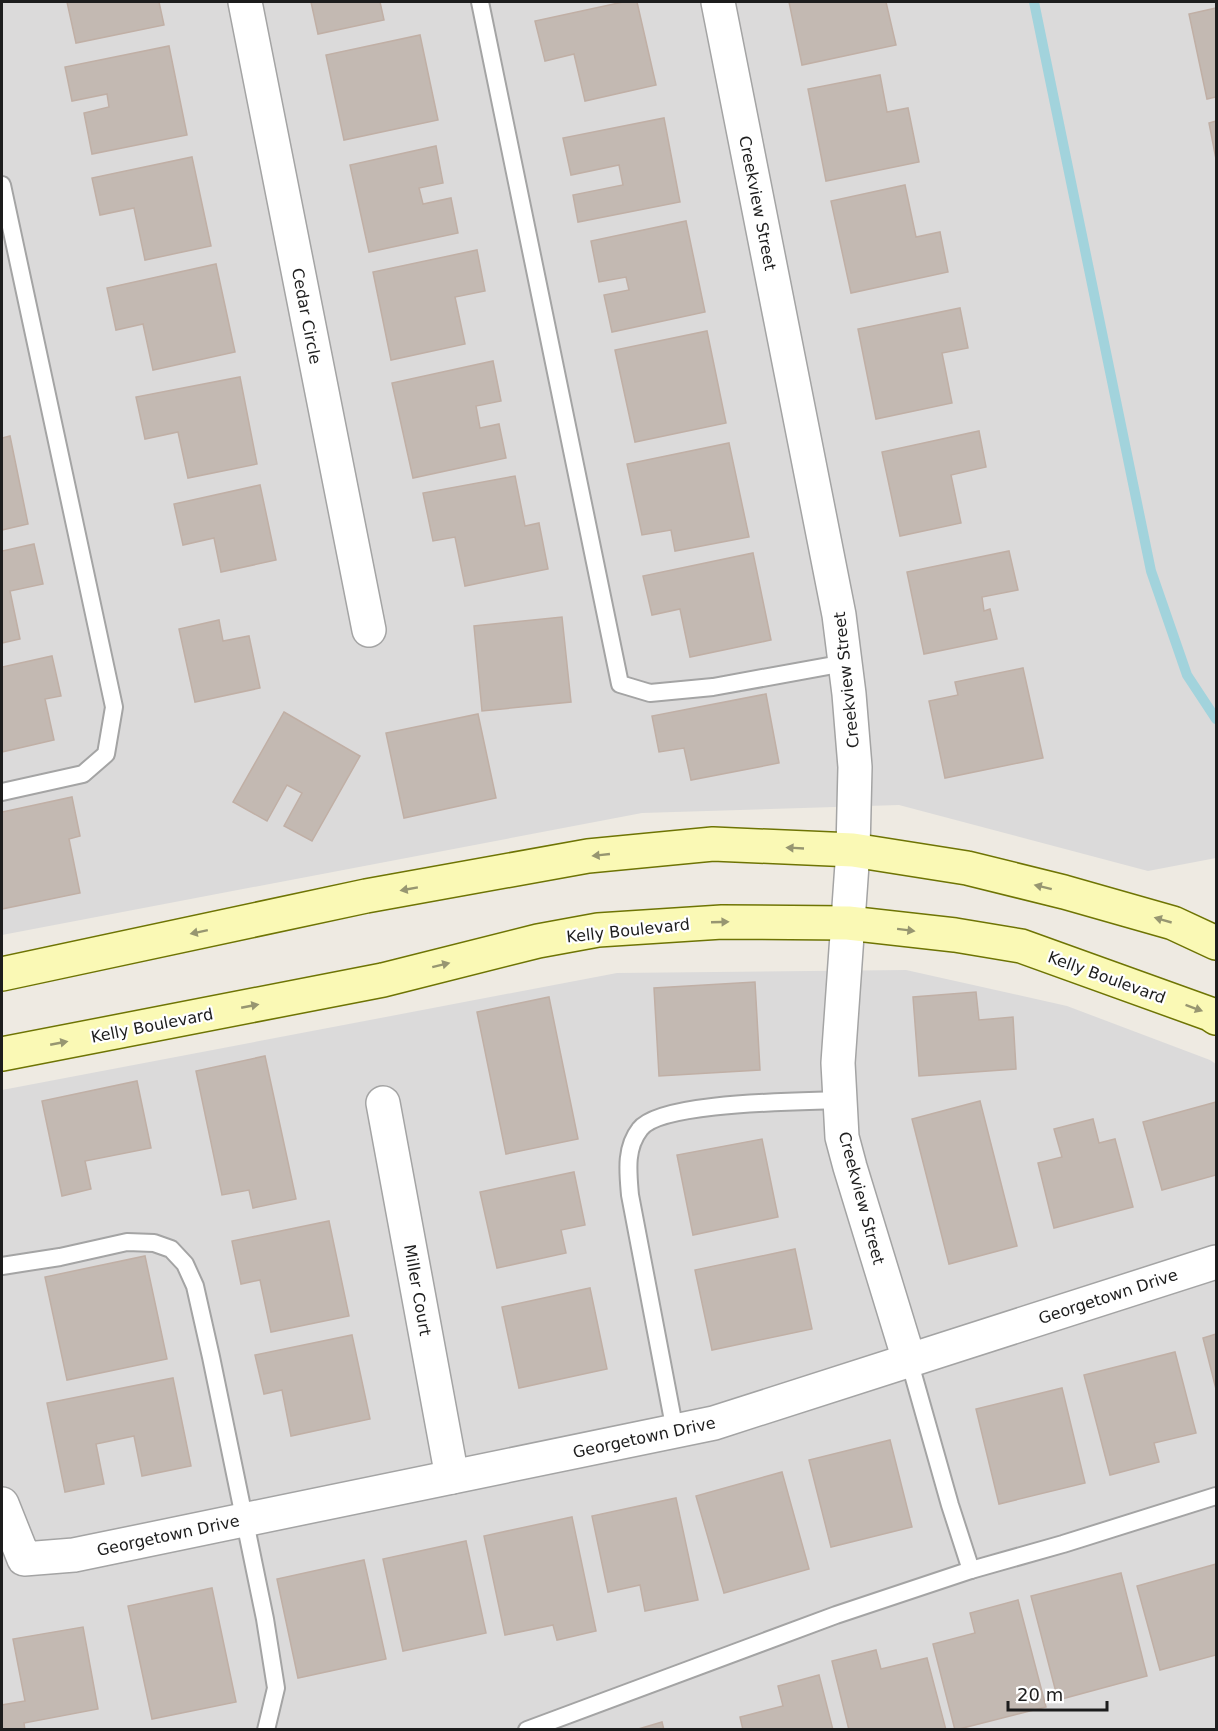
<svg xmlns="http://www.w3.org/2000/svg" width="1218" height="1731" viewBox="0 0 1218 1731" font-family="'DejaVu Sans',sans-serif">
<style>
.residential{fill:#dbdada}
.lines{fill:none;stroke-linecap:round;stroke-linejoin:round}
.stream{stroke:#a2d3dc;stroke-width:10}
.building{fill:#c3b9b2;stroke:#c0afa5;stroke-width:1.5}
.service-casing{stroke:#a4a4a4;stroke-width:20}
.minor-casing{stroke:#a4a4a4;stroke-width:36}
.secondary-casing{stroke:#6e7404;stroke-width:36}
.service{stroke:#fff;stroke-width:16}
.minor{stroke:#fff;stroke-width:33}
.secondary{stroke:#faf9b5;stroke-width:33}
.oneway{fill:#979671}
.labels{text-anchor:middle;stroke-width:4.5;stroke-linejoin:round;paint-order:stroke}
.street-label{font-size:16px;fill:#1d1d1d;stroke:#fff}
</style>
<rect width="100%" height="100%" fill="#eeeae2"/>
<!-- residential -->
<g class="residential">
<path d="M2,2h1214v856l-68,13 -249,-66 -257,8 -640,122z"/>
<path d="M906,970l161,36 143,54 6,4v665l-1214,1v-640l615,-117z"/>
</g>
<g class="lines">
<!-- stream -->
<path class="stream" d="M1034,2l117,569 36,104 29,44"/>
</g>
<!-- building -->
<g class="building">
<path d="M67,2h92l5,23 -88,18z"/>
<path d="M311,2h69l4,18 -66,14z"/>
<path d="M623,2h14l19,83 -71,16 -11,-47 -29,7 -10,-40z"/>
<path d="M789,2h97l10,43 -94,20z"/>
<path d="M1216,8v89l-9,2 -18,-85z"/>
<path d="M420,35l18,85 -94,20 -18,-85z"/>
<path d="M169,46l18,89 -95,19 -8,-41 25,-6 -2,-13 -35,7 -7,-34z"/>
<path d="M880,75l7,37 21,-4 11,54 -93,19 -18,-92z"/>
<path d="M664,118l16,84 -102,20 -5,-27 50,-10 -4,-20 -48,10 -8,-37z"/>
<path d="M1216,121v38l-7,-36z"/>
<path d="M436,146l7,37 -24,5 4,16 28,-6 7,35 -89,19 -19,-87z"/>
<path d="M192,157l19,89 -66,14 -11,-52 -34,7 -8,-37z"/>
<path d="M905,185l11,52 24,-5 8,40 -97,21 -20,-92z"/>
<path d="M686,221l19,91 -93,20 -8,-37 25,-5 -3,-13 -27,5 -8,-41z"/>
<path d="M477,250l8,41 -30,6 10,47 -74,16 -18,-88z"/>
<path d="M216,264l19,88 -82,18 -10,-46 -27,6 -9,-42z"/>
<path d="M960,308l8,40 -26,5 10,50 -76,16 -18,-90z"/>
<path d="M707,331l19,92 -91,19 -20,-92z"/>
<path d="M493,361l8,40 -25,5 4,22 19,-4 7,34 -93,20 -21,-95z"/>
<path d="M240,377l17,87 -69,14 -10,-46 -33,7 -9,-42z"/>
<path d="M979,431l7,36 -35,8 10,48 -61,13 -18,-84z"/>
<path d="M10,436l18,88 -26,6v-92z"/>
<path d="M729,443l20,94 -74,14 -4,-21 -29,5 -15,-71z"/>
<path d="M515,476l10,50 14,-3 9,46 -83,17 -10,-49 -22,4 -10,-48z"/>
<path d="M260,485l16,75 -55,12 -7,-34 -31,7 -9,-41z"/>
<path d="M34,544l9,40 -33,7 10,48 -18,4v-92z"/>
<path d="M1009,551l9,39 -36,7 2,14 6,-2 7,30 -73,15 -17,-82z"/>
<path d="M753,553l18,87 -81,17 -10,-48 -28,6 -9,-39z"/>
<path d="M562,617l9,85 -89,9 -8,-85z"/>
<path d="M219,620l4,21 26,-5 11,52 -65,14 -16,-73z"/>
<path d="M52,656l9,40 -16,3 9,41 -52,12v-85z"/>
<path d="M1023,668l20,90 -98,20 -16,-77 29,-6 -3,-13z"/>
<path d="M766,694l13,69 -88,17 -7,-32 -25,4 -7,-36z"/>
<path d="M284,712l76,44 -48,85 -28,-15 18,-33 -15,-8 -20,36 -34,-19z"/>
<path d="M478,714l18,84 -92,20 -18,-85z"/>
<path d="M72,797l8,39 -11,3 11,54 -78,16v-97z"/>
<path d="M755,982l5,88 -101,6 -5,-88z"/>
<path d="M976,992l3,28 34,-3 3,52 -97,7 -6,-79z"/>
<path d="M549,997l29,142 -72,15 -29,-142z"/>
<path d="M265,1056l31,143 -43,9 -4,-18 -27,5 -26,-124z"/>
<path d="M137,1081l14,67 -66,13 6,28 -29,7 -20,-95z"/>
<path d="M980,1101l37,145 -68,18 -37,-145z"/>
<path d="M1216,1102v73l-54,15 -19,-68z"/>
<path d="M1093,1119l6,24 16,-4 18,68 -79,21 -16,-65 24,-6 -8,-28z"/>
<path d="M762,1139l16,78 -85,18 -16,-80z"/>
<path d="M574,1172l11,53 -24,5 5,23 -69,15 -17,-76z"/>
<path d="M329,1221l20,95 -78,16 -11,-52 -19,4 -9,-43z"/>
<path d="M795,1249l17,80 -100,21 -17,-80z"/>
<path d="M145,1256l22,103 -100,21 -22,-103z"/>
<path d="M590,1288l17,81 -88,19 -17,-81z"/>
<path d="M1216,1334v55l-13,-51z"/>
<path d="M352,1335l18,84 -79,17 -9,-46 -18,4 -9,-39z"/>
<path d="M1175,1352l21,81 -42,10 5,19 -49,13 -26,-100z"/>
<path d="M173,1378l18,88 -49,10 -8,-40 -38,8 8,40 -39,8 -18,-89z"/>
<path d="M1062,1388l23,95 -86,21 -23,-95z"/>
<path d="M890,1440l22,87 -81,20 -22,-87z"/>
<path d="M782,1472l27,97 -85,24 -28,-97z"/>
<path d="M676,1498l22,102 -53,11 -5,-26 -32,7 -16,-76z"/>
<path d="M572,1517l24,114 -39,9 -4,-15 -48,10 -21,-99z"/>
<path d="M466,1541l20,92 -83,18 -20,-92z"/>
<path d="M364,1560l22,99 -88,19 -21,-99z"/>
<path d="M1216,1564v91l-56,15 -23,-84z"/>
<path d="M1121,1573l26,103 -89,24 -27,-104z"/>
<path d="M212,1588l24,114 -84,17 -24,-113z"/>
<path d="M1018,1600l28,107 -91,23 -22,-86 42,-11 -5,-20z"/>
<path d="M83,1627l15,82 -74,14 1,7h-23v-25l23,-4 -12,-62z"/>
<path d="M876,1650l5,19 46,-11 19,72h-97l-17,-69z"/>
<path d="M819,1675l14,55h-90l-3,-13 43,-11 -5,-20z"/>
<path d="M662,1722l2,8h-29z"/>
</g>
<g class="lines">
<!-- service casing -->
<g class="service-casing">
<g id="service">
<path d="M480,2l140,682 30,9 63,-6 132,-24"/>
<path d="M2,185l112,522 -8,47 -23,20 -81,18"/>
<path d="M2,1266l58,-9 67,-15 27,1 17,6 14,15 10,22 16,71 54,262 11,69 -10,42"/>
<path d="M909,1360l41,145 21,65"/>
<path d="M675,1431l-45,-236c-2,-23 -5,-47 10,-66 21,-28 162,-27 201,-29"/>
<path d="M527,1730l309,-115 135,-45 92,-26 153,-48"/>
</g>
</g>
<!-- minor casing -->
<g class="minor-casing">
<g id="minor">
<path d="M245,2l124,628"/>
<path d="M718,2l121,613 10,79 6,73 -2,83 -15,213 4,74 8,30 59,193"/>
<path d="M383,1103l69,374"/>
<path d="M2,1504l22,55 50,-4 640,-132 502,-161"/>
</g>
</g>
<!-- secondary casing -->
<g class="secondary-casing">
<g id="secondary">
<path d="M2,974l364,-78 222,-40 125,-12 140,6 114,18 97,24 109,31 43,20"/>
<path d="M2,1054l381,-74 155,-39 60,-11 124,-8 126,1 107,12 66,11 189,68 6,4"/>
</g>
</g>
<!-- service -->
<use href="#service" class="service"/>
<!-- minor -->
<use href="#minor" class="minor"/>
<!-- secondary -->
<use href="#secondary" class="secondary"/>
</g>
<!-- one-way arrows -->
<defs><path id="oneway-solid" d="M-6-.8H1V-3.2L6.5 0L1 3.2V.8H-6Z" transform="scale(1.5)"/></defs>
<g class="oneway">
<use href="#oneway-solid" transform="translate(795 848) rotate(-177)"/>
<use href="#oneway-solid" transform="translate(601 855) rotate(174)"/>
<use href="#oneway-solid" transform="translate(1043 887) rotate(-166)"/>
<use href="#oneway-solid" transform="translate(409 889) rotate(170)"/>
<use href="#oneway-solid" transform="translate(1163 920) rotate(-164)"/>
<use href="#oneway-solid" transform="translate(720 922) rotate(-2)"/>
<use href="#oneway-solid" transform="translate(906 930) rotate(7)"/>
<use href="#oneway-solid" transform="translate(199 932) rotate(168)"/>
<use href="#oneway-solid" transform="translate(441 965) rotate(-14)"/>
<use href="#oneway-solid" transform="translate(250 1006) rotate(-11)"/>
<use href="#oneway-solid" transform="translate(1194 1008) rotate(20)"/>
<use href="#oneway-solid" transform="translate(59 1043) rotate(-11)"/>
</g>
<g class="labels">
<!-- street labels -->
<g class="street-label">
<text transform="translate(758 203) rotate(79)" y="6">Creekview Street</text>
<text transform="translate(307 316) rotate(79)" y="6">Cedar Circle</text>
<text transform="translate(846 680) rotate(-96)" y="6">Creekview Street</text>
<text transform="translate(628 930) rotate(-6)" y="6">Kelly Boulevard</text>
<text transform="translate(1107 977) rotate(20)" y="6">Kelly Boulevard</text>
<text transform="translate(152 1025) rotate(-11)" y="6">Kelly Boulevard</text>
<text transform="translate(862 1198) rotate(75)" y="6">Creekview Street</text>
<text transform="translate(418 1290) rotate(80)" y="6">Miller Court</text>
<text transform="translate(1108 1296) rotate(-18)" y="6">Georgetown Drive</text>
<text transform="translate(644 1437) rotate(-12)" y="6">Georgetown Drive</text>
<text transform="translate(168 1535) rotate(-12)" y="6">Georgetown Drive</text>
</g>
</g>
<!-- border -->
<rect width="1218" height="1731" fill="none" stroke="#1d1d1d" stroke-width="6"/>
<!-- scale -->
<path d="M1008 1701v9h99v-9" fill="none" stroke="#1d1d1d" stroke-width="3"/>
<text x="1017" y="1701" font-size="18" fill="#1d1d1d" stroke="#ffffff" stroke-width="4.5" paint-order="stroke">20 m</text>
</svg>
